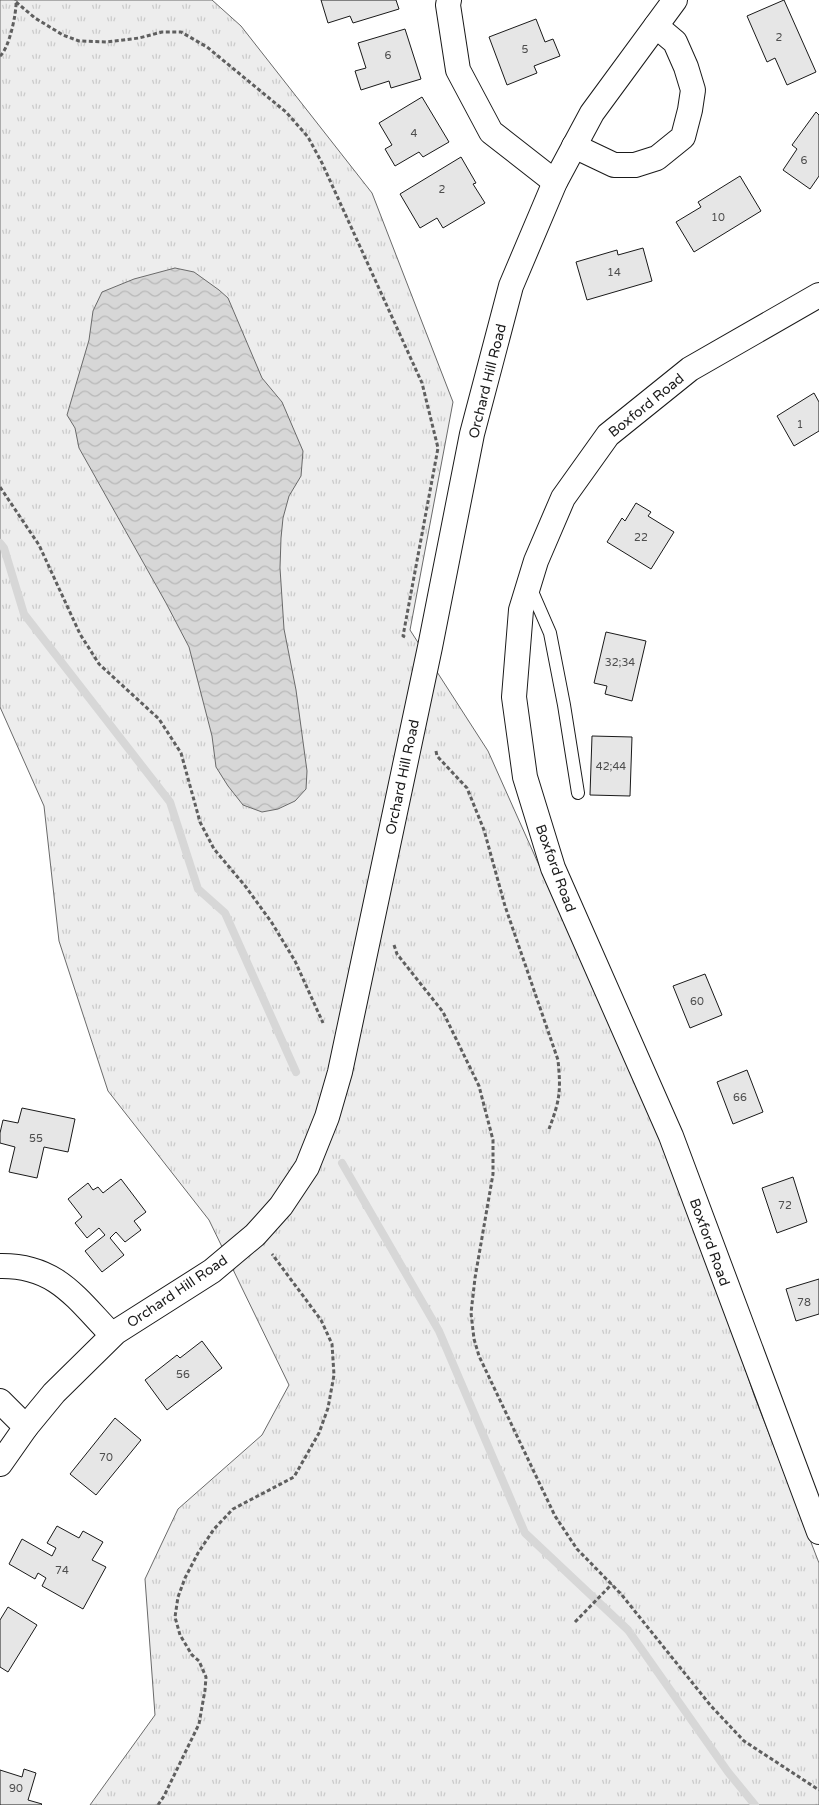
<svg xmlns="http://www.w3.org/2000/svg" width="819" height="1805" viewBox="0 0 819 1805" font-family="'Varela Round',sans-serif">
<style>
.grass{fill:url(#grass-tufts);stroke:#6a6a6a}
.water{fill:url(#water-waves);stroke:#6a6a6a}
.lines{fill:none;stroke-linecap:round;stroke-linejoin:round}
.stream{stroke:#d7d7d7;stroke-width:8}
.building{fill:#e6e6e6;stroke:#1a1a1a}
.lane-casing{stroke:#1a1a1a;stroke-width:14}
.street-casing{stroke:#1a1a1a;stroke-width:26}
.path{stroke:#5f5f5f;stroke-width:3;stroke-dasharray:4 2.5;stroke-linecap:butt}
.lane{stroke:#fff;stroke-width:12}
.street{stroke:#fff;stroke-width:24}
.labels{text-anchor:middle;stroke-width:4;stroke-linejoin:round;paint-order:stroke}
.number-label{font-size:11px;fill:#4d4d4d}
.street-label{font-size:14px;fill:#1a1a1a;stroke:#fff}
</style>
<defs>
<pattern id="grass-tufts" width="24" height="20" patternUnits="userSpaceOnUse" patternTransform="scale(1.25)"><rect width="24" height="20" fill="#ededed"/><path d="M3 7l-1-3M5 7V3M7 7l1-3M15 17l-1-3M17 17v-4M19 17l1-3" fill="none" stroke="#cbcbcb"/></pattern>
<pattern id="water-waves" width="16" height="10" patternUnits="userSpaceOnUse" patternTransform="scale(1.25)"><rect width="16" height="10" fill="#d7d7d7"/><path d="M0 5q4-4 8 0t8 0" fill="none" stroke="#b8b8b8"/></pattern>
</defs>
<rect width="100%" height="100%" fill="#fff"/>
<!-- grass -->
<path class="grass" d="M0,0h212l29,26 131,167 81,209 -43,228 78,121 71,159 88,186 51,132 56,167 65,168v242h-729l65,-90 -10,-136 33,-70 84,-74 27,-50 -80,-165 -101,-129 -49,-150 -15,-135 -44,-99z"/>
<!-- water -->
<path class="water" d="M175,268l19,4 25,18 9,8 34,80 20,24 21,49 -2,25 -12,20 -6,22 -2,20 -1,30 4,61 12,61 11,81 -1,18 -11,12 -17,8 -16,3 -19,-7 -15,-19 -12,-19 -4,-31 -23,-89 -23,-44 -87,-155 -4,-20 -8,-13 22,-75 4,-29 9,-19 32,-13z"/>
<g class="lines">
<!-- stream -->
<g class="stream">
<path d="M0,543l4,5 20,66 146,188 28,87 27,24 71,159"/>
<path d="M342,1163l97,168 86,202 103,97 100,142 27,33"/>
</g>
</g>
<!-- building -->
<g class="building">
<path d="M321,0h75l3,9 -46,14 -3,-7 -22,7z"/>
<path d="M784,0l32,72 -29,13 -12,-27 -8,4 -20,-46z"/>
<path d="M536,19l9,23 8,-3 7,17 -26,10 3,7 -30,12 -18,-48z"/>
<path d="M405,29l16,50 -30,9 -2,-7 -28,9 -6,-19 11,-3 -8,-25z"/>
<path d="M422,97l27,45 -26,15 -4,-5 -24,14 -10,-17 7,-4 -13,-22z"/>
<path d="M816,112l3,3v61l-9,13 -27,-19 14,-21 -5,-4z"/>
<path d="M461,157l15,26 -3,1 12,19 -42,25 -6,-10 -17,10 -20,-34z"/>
<path d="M740,176l21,35 -67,41 -18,-30 25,-15 -3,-5z"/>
<path d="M643,248l9,33 -65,19 -11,-38 41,-12 1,5z"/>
<path d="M814,393l5,9v29l-25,15 -17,-30z"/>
<path d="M636,503l15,9 -3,4 26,16 -23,37 -44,-27 15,-24 3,3z"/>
<path d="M606,632l40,9 -14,60 -27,-7 2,-8 -13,-3z"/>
<path d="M592,736l40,1 -2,59 -40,-1z"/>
<path d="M705,974l17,41 -32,13 -17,-42z"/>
<path d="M747,1070l16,42 -30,12 -16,-42z"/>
<path d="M22,1108l53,11 -7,33 -24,-5 -7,31 -28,-6 6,-25 -15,-4v-10l3,-13 15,3z"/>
<path d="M793,1177l14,45 -30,11 -15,-45z"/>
<path d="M121,1179l25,33 -12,9 7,9 -16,12 -9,-10 -6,6 14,17 -22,17 -17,-21 20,-16 -6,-7 -12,10 -12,-15 7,-6 -14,-18 20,-16 5,7 5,-3 5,6z"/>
<path d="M819,1279v35l-23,7 -10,-32z"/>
<path d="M202,1341l20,27 -55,42 -22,-30 32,-25 3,3z"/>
<path d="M115,1418l26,22 -45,55 -26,-21z"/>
<path d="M57,1526l22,12 4,-7 20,11 -11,18 14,7 -23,42 -41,-23 4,-8 -8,-5 -3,6 -26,-15 13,-25 30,17 4,-8 -9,-5z"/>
<path d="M8,1607l29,18 -29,47 -8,-5v-47z"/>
<path d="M24,1769l12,4 -8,27 14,4 -1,1h-41v-35l22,7z"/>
</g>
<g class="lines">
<!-- lane casing -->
<g class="lane-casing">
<path id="lane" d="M530,587l20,46 14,72 14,88"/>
</g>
<!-- street casing -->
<g class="street-casing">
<g id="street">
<path d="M449,0l-1,5 10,65 33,62 64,50"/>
<path d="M574,146l40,19h21l22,-7 26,-21 7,-27 3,-20 -7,-23 -11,-25 -19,-16"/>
<path d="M819,295l-129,74 -82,66 -45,63 -27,63 -15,49 -7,87 11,80 28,91 118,268 148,396"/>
<path d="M0,1266c56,-1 76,32 112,69"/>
<path d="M0,1401l26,26"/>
<path d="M0,1464l26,-37 28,-34 62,-61 96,-61 43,-36 26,-29 26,-39 20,-50 13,-45 90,-425 42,-213 39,-148 44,-104 37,-69 83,-113"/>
</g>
</g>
<!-- path -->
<g class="path">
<path d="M16,2l19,16 28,17 16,6 28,1 32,-4 23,-6h19l26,15 79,65 22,25 14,26 100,220 16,65 -35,188 4,2"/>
<path d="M0,56c9,-7 17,-44 16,-56"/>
<path d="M0,487l39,58 41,89 19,30 60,55 22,34 19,69 14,27 32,38 26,36 23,38 28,62"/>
<path d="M436,751l1,5 30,32 17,42 21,76 53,154c3,31 2,40 -9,69"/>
<path d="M394,945l3,9 46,58 36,74 14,54v34l-18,104 -4,35 3,26 5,17 76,160 22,33 44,45 90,112 33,35 75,49"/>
<path d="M575,1622l37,-38"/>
<path d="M158,1805l6,-9 35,-72 6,-34 1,-13 -7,-16 -7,-6 -12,-20 -5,-18 3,-20 7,-19 13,-25 16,-24 19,-20 61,-32 25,-44 9,-25 6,-33 -2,-31 -11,-24 -49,-66"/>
</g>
<!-- lane -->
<use href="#lane" class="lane"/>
<!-- street -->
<use href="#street" class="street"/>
</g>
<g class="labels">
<!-- number labels -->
<g class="number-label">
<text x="779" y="41">2</text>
<text x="525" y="53">5</text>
<text x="388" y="59">6</text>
<text x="414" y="137">4</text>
<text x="804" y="164">6</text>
<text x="442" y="193">2</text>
<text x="718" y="221">10</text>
<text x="614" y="276">14</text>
<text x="800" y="428">1</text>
<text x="641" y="541">22</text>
<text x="620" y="666">32;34</text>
<text x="611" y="770">42;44</text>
<text x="697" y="1005">60</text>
<text x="740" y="1101">66</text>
<text x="36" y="1142">55</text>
<text x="785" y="1209">72</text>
<text x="804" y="1306">78</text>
<text x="183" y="1378">56</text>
<text x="106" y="1461">70</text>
<text x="62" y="1574">74</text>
<text x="16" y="1792">90</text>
</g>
<!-- street labels -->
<g class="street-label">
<text transform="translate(487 381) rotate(-76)" y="5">Orchard Hill Road</text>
<text transform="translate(646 405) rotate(-39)" y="5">Boxford Road</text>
<text transform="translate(402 777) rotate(-78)" y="5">Orchard Hill Road</text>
<text transform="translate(556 868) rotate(70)" y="5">Boxford Road</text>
<text transform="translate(710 1242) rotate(70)" y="5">Boxford Road</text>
<text transform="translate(177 1291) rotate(-34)" y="5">Orchard Hill Road</text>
</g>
</g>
</svg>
